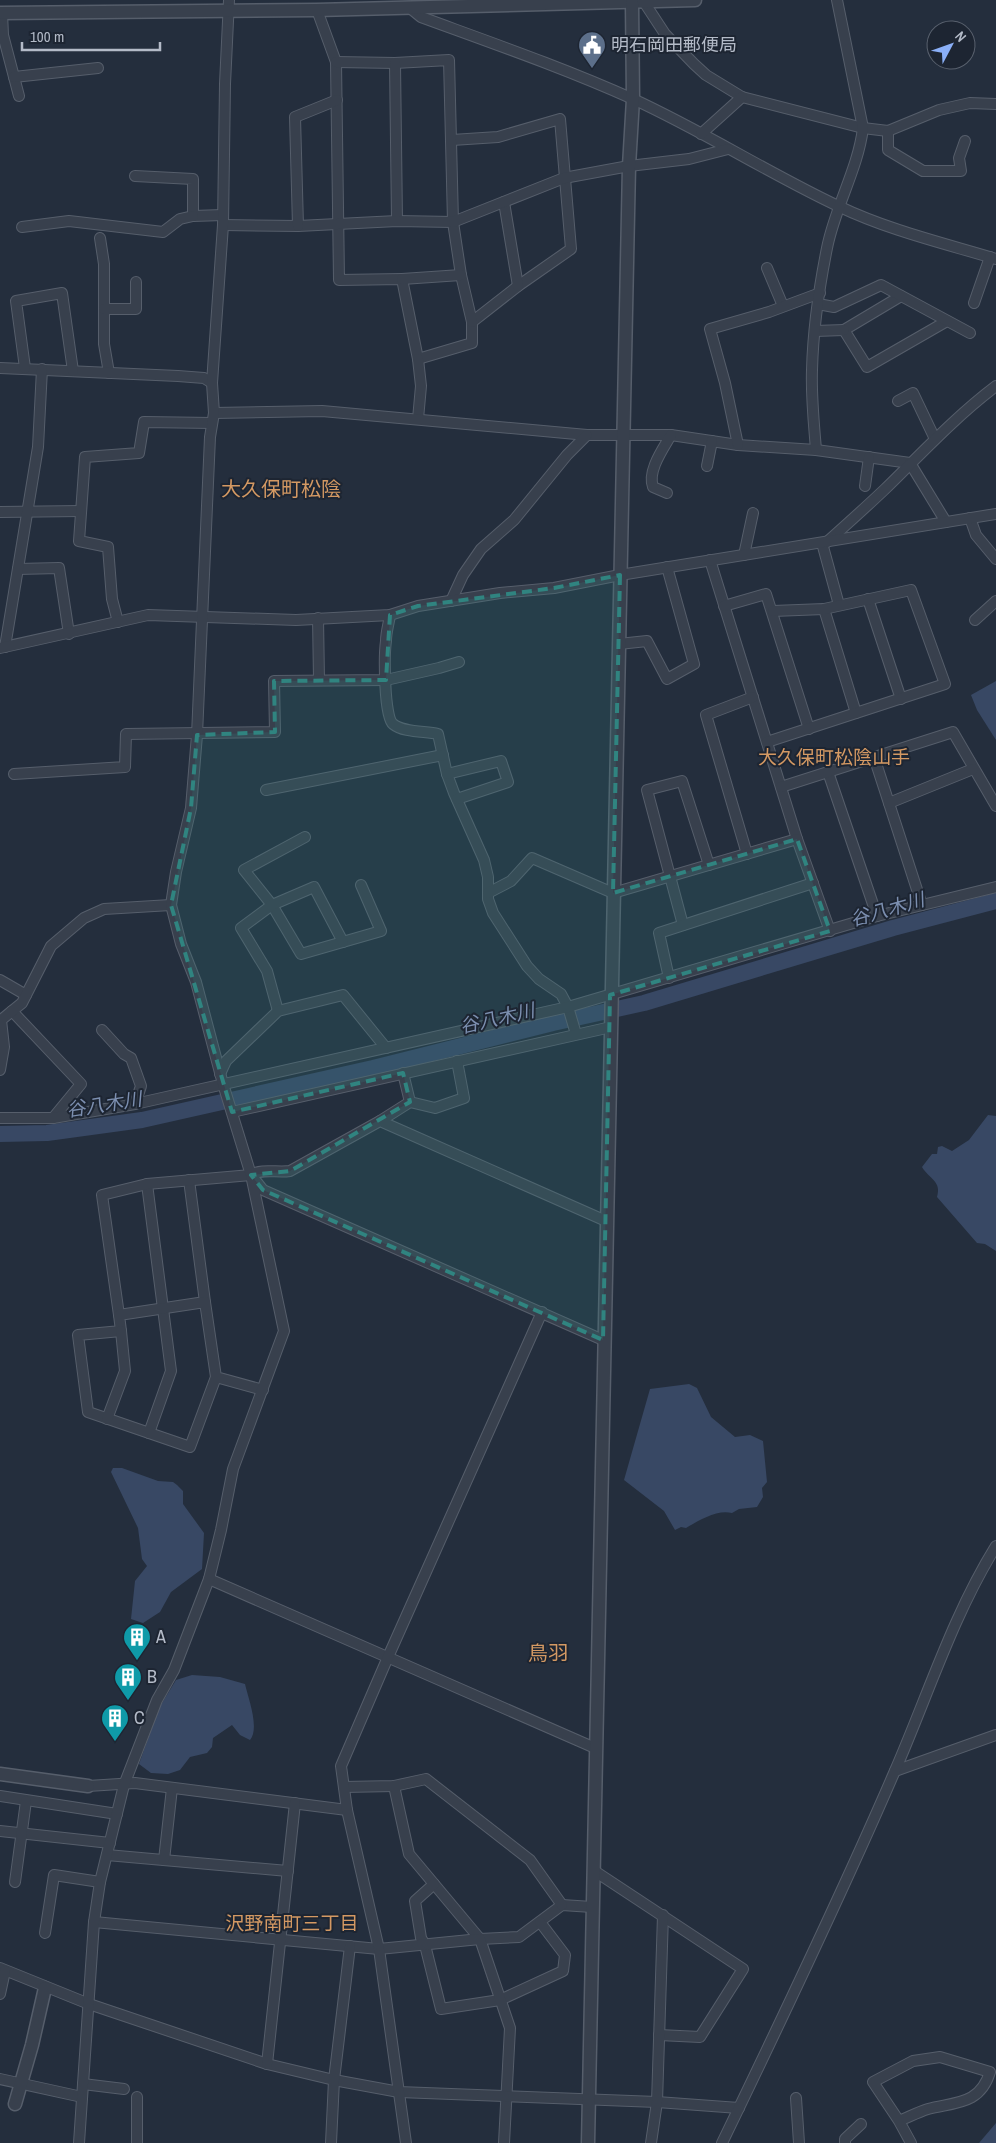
<svg xmlns="http://www.w3.org/2000/svg" width="996" height="2143" viewBox="0 0 996 2143" font-family="'Archivo Narrow','Noto Sans JP',sans-serif">
<style>
.water{fill:#384864}
.lines{fill:none;stroke-linecap:round;stroke-linejoin:round}
.river{stroke:#384864;stroke-width:16}
.minor-casing{stroke:#565e6b;stroke-width:12}
.tertiary-casing{stroke:#565e6b;stroke-width:15}
.minor{stroke:#38404d;stroke-width:10}
.tertiary{stroke:#38404d;stroke-width:12}
.marked{fill:#308480;fill-opacity:0.2;stroke:#308480;stroke-width:4;stroke-dasharray:10 6;stroke-linejoin:round}
.labels{text-anchor:middle;stroke-width:4;stroke-linejoin:round;paint-order:stroke}
.poi-label{font-size:18px;fill:#b4bbc8;stroke:#1d2532;text-anchor:start}
.neighbourhood-label{font-size:19px;fill:#d49963;stroke:#1d2532}
.water-label{font-size:19px;font-style:italic;fill:#7c8fb0;stroke:#1d2532}
.quarter-label{font-size:20px;fill:#d49963;stroke:#1d2532}
</style>
<rect width="100%" height="100%" fill="#242e3d"/>
<!-- water -->
<g class="water">
<path d="M996,681v59l-19,-30 -6,-15z"/>
<path d="M988,1115l8,1v135l-11,-7 -8,-1 -40,-46c5,-16 -8,-18 -15,-30l10,-13h5l1,-7 4,-1 10,5 17,-11z"/>
<path d="M689,1384l8,4 14,29 24,20 15,-2 13,6 4,41 -5,6 1,9 -6,10 -18,2 -7,4c-15,-4 -34,8 -46,15l-5,-1 -6,3 -11,-19 -40,-31 26,-91z"/>
<path d="M113,1468h9l36,13 15,1 4,3 6,6v13l21,29 -2,36 -31,23 -11,20 -17,11 -12,-4 4,-38 12,-15 -5,-7 -4,-31 -27,-56z"/>
<path d="M192,1675l28,2 25,7c3,14 15,44 5,56l-10,-5 -8,-10 -19,13 -1,9 -5,6 -17,4 -10,13 -12,4 -17,-1 -12,-9 20,-56 17,-28z"/>
<path d="M996,2123v20h-17z"/>
</g>
<g class="lines">
<!-- river -->
<path class="river" d="M0,1134l47,-1 95,-13 231,-52 180,-45 91,-20 249,-75 103,-27"/>
<!-- minor casing -->
<g class="minor-casing">
<g id="minor">
<path d="M644,2l21,32 29,30 12,11 36,22 121,31 25,3 51,-21 31,-7 26,1"/>
<path d="M410,8l11,9c71,26 143,51 212,82 70,32 135,74 205,107 50,24 105,37 158,53"/>
<path d="M317,10l19,52 3,218 63,-1 16,80 54,-16v-21l46,-36 53,-37 -11,-130 -62,18 -46,3"/>
<path d="M2,13l1,22 16,61"/>
<path d="M336,62l59,1 54,-3 4,162 8,53 11,47"/>
<path d="M395,63l2,158"/>
<path d="M14,77l84,-9"/>
<path d="M888,131v19l35,21h38l-2,-13 6,-17"/>
<path d="M701,134l41,-37"/>
<path d="M135,176l58,3v37l30,-1"/>
<path d="M504,202l14,84"/>
<path d="M223,225l75,1 99,-5 56,1 111,-44 65,-12 60,-7 39,-10"/>
<path d="M298,226l-3,-109 42,-17"/>
<path d="M22,227l47,-6 94,11 17,-13 13,-3"/>
<path d="M100,238l4,26v80l5,29"/>
<path d="M767,268l16,38"/>
<path d="M402,279l59,-4"/>
<path d="M901,296l-57,34 23,37 80,-46"/>
<path d="M974,303l16,-46"/>
<path d="M818,304l16,3 47,-22 89,48"/>
<path d="M104,309h32v-27"/>
<path d="M815,331l29,-1"/>
<path d="M418,359l3,27 -3,33"/>
<path d="M0,368l178,8 26,2 8,5"/>
<path d="M25,368l-9,-67 46,-8 11,78"/>
<path d="M898,401l15,-8 22,46"/>
<path d="M214,413l108,-2 265,24h84l67,10 78,5 94,13"/>
<path d="M738,445l-13,-62 -15,-54 59,-17 51,-19"/>
<path d="M816,450c-2,-26 -5,-53 -4,-80 1,-40 7,-82 15,-122 8,-41 31,-79 36,-120l-26,-128"/>
<path d="M910,463l36,59"/>
<path d="M707,466l5,-25"/>
<path d="M865,486l4,-29"/>
<path d="M667,493l-14,-6c-6,-16 10,-38 18,-52"/>
<path d="M0,512l81,-1"/>
<path d="M970,518l6,17 20,24"/>
<path d="M827,542c19,-17 38,-34 57,-52 36,-35 71,-73 112,-104"/>
<path d="M822,543l17,62"/>
<path d="M744,555l9,-42"/>
<path d="M710,560l87,279 33,92"/>
<path d="M18,569l41,-1 10,66"/>
<path d="M868,599l33,100"/>
<path d="M451,601l12,-26 18,-26 33,-29 53,-65 20,-20"/>
<path d="M724,606l42,-12 43,135"/>
<path d="M824,609l32,104"/>
<path d="M390,615c-1,8 -4,17 -4,26 -2,14 -2,76 7,83 11,9 33,7 45,10l9,40 7,19 30,67 4,17v22l5,14 34,53 12,13 22,15 7,13 8,27"/>
<path d="M318,618l1,62"/>
<path d="M975,620l21,-19"/>
<path d="M118,622l-6,-23 -4,-52 -29,-6 6,-84 54,-4 5,-31 68,1"/>
<path d="M619,644l28,-3 20,38 27,-15 -27,-97"/>
<path d="M5,647l33,-200 4,-78"/>
<path d="M0,648l148,-33 148,5 94,-5 28,-9 82,-13 54,-5 66,-13 376,-61"/>
<path d="M767,742l178,-58 -34,-94 -87,19 -51,2"/>
<path d="M874,757l48,148"/>
<path d="M828,772l49,144"/>
<path d="M14,774l111,-7 1,-33 149,-2 -1,-51 112,-1 53,-12 20,-6"/>
<path d="M447,774l54,-13 7,21 -51,17"/>
<path d="M781,787l172,-55 43,74"/>
<path d="M266,790l177,-35"/>
<path d="M889,803l84,-34"/>
<path d="M305,837l-61,33 28,35 29,49 80,-23 -20,-46"/>
<path d="M747,854l-41,-139 47,-18"/>
<path d="M488,893l23,-12 21,-23 81,35 184,-54"/>
<path d="M683,925l-36,-135 35,-9 27,84"/>
<path d="M669,978l-10,-45 154,-50"/>
<path d="M0,980l26,15"/>
<path d="M12,1011l69,73 -28,34"/>
<path d="M278,1011l-11,-40 -26,-43 31,-23 42,-18 29,55"/>
<path d="M102,1030l22,24 7,4 10,28 -6,18"/>
<path d="M0,1070l4,-23 -3,-27 21,-17 29,-57 33,-28 20,-9 67,-4"/>
<path d="M403,1073l7,29"/>
<path d="M220,1074l6,-13 52,-50 65,-16 43,53"/>
<path d="M232,1112l379,-85"/>
<path d="M0,1118h53l82,-14 433,-97 309,-91 119,-29"/>
<path d="M380,1121l30,-19 25,6 29,-10 -7,-37"/>
<path d="M252,1176l11,14 340,150"/>
<path d="M189,1180l16,122"/>
<path d="M147,1184l24,187 -22,62"/>
<path d="M119,1315l-17,-120 45,-11 104,-9c11,-7 26,-2 39,-4l90,-50 226,100"/>
<path d="M216,1377l-11,-75 -86,13 2,16 -43,4 10,77 102,35 26,-70 47,13"/>
<path d="M107,1419l18,-48 -4,-40"/>
<path d="M209,1579l386,169"/>
<path d="M895,1771l101,-36"/>
<path d="M88,1786l47,-3 212,27"/>
<path d="M394,1786l15,68 71,85 39,-2 43,-32 30,2"/>
<path d="M344,1787l50,-1 32,-7 104,81 32,45"/>
<path d="M0,1796l117,18"/>
<path d="M0,1831l110,12"/>
<path d="M107,1855l181,16"/>
<path d="M164,1860l8,-72"/>
<path d="M593,1870l150,99 -43,68 -41,-2"/>
<path d="M15,1882l11,-81"/>
<path d="M434,1884l-19,17 6,37 4,7 16,64 59,-9 63,-29 2,-16 -25,-33"/>
<path d="M94,1922l285,27 101,-10 30,89 -6,115"/>
<path d="M45,1933l9,-58 46,7"/>
<path d="M0,1968l89,36 178,60 67,16 65,12 258,10 82,6"/>
<path d="M0,1994l5,-23"/>
<path d="M267,2064l28,-261"/>
<path d="M0,2079l82,18"/>
<path d="M83,2084l41,5"/>
<path d="M796,2098l3,45"/>
<path d="M899,2121c10,-4 19,-9 29,-12 27,-7 52,-4 62,-37l-50,-15 -27,4 -40,21 26,39 12,22"/>
<path d="M79,2143l15,-221 6,-40 24,-97 33,-85 17,-30 35,-91 12,-49 12,-61 51,-138 -33,-156 -28,-91 -27,-102 -15,-38 -10,-39 5,-33 15,-64 6,-73 13,-298 4,-24 -2,-30 11,-158 2,-141 4,-84"/>
<path d="M137,2143v-46"/>
<path d="M331,2143l3,-63 16,-134"/>
<path d="M406,2143l-27,-194 -32,-139 -6,-44 47,-109 154,-345"/>
<path d="M651,2143l6,-41 6,-187"/>
<path d="M722,2143c59,-122 118,-245 172,-370 33,-75 58,-156 102,-227"/>
<path d="M845,2143v-4l16,-15"/>
</g>
</g>
<!-- tertiary casing -->
<g class="tertiary-casing">
<g id="tertiary">
<path d="M0,13l317,-3 378,-10"/>
<path d="M0,1774l88,12"/>
<path d="M15,2104l17,-59 13,-57"/>
<path d="M588,2143l41,-1977 4,-67 -1,-96"/>
</g>
</g>
<!-- minor -->
<use href="#minor" class="minor"/>
<!-- tertiary -->
<use href="#tertiary" class="tertiary"/>
</g>
<!-- marked area -->
<path class="marked" d="M620,575l-7,318 184,-54 33,92 -220,64 -7,345 -340,-150 -12,-15 39,-4 120,-69 -7,-29 -171,39 -61,-207 20,-97 6,-73 78,-3 -1,-51 112,-1 4,-65 28,-9 136,-18z"/>
<!-- icons -->
<defs>
<g id="civic-pin" transform="scale(1.4375)"><path d="M0 17L-7.5 6A9.5 9.5 0 1 1 7.5 6Z" fill="#5c6f8a" stroke="#1d2532"/><path d="M-.6-6.5H3V-4.5H.6V-3L4-1V1h2V6H-6V1h2V-1L-.6-3ZM-1.2 2.5V6h2.4V2.5Z" fill="#fff"/></g>
<g id="building-pin" transform="scale(1.4375)"><path d="M0 17L-7.5 6A9.5 9.5 0 1 1 7.5 6Z" fill="#0f9aa8" stroke="#1d2532"/><path d="M-4-6H4V6H1V3H-1V6H-4ZM-2.5-4.3h1.7v1.8h-1.7ZM.8-4.3h1.7v1.8H.8ZM-2.5-1h1.7V.8h-1.7ZM.8-1h1.7V.8H.8Z" fill="#fff"/></g>
</defs>
<g fill-rule="evenodd">
<use href="#civic-pin" x="592" y="45"/>
<use href="#building-pin" x="137" y="1637"/>
<use href="#building-pin" x="128" y="1677"/>
<use href="#building-pin" x="115" y="1718"/>
</g>
<g class="labels">
<!-- poi labels -->
<g class="poi-label">
<text x="611" y="51">明石岡田郵便局</text>
<text x="156" y="1643">A</text>
<text x="147" y="1683">B</text>
<text x="134" y="1724">C</text>
</g>
<!-- neighbourhood labels -->
<g class="neighbourhood-label">
<text x="834" y="764">大久保町松陰山手</text>
<text x="292" y="1930">沢野南町三丁目</text>
</g>
<!-- water labels -->
<g class="water-label">
<text transform="translate(887 909) rotate(-16)" y="7">谷八木川</text>
<text transform="translate(497 1018) rotate(-13)" y="7">谷八木川</text>
<text transform="translate(104 1104) rotate(-9)" y="7">谷八木川</text>
</g>
<!-- quarter labels -->
<g class="quarter-label">
<text x="281" y="496">大久保町松陰</text>
<text x="548" y="1660">鳥羽</text>
</g>
</g>
<!-- north arrow -->
<g transform="translate(951 45) rotate(49)"><circle r="24" fill="#1d2532" stroke="#59616e"/>
<path d="M0-4L9 19L0 12L-9 19Z" fill="#8aaff7"/>
<text y="-8" font-size="14" font-weight="bold" text-anchor="middle" fill="#b4bbc8">N</text>
</g>
<!-- scale -->
<path d="M22 42v8h138v-8" fill="none" stroke="#b4bbc8" stroke-width="2.5"/>
<text x="30" y="42" font-size="15" fill="#b4bbc8" stroke="#1d2532" stroke-width="4" paint-order="stroke">100 m</text>
</svg>
